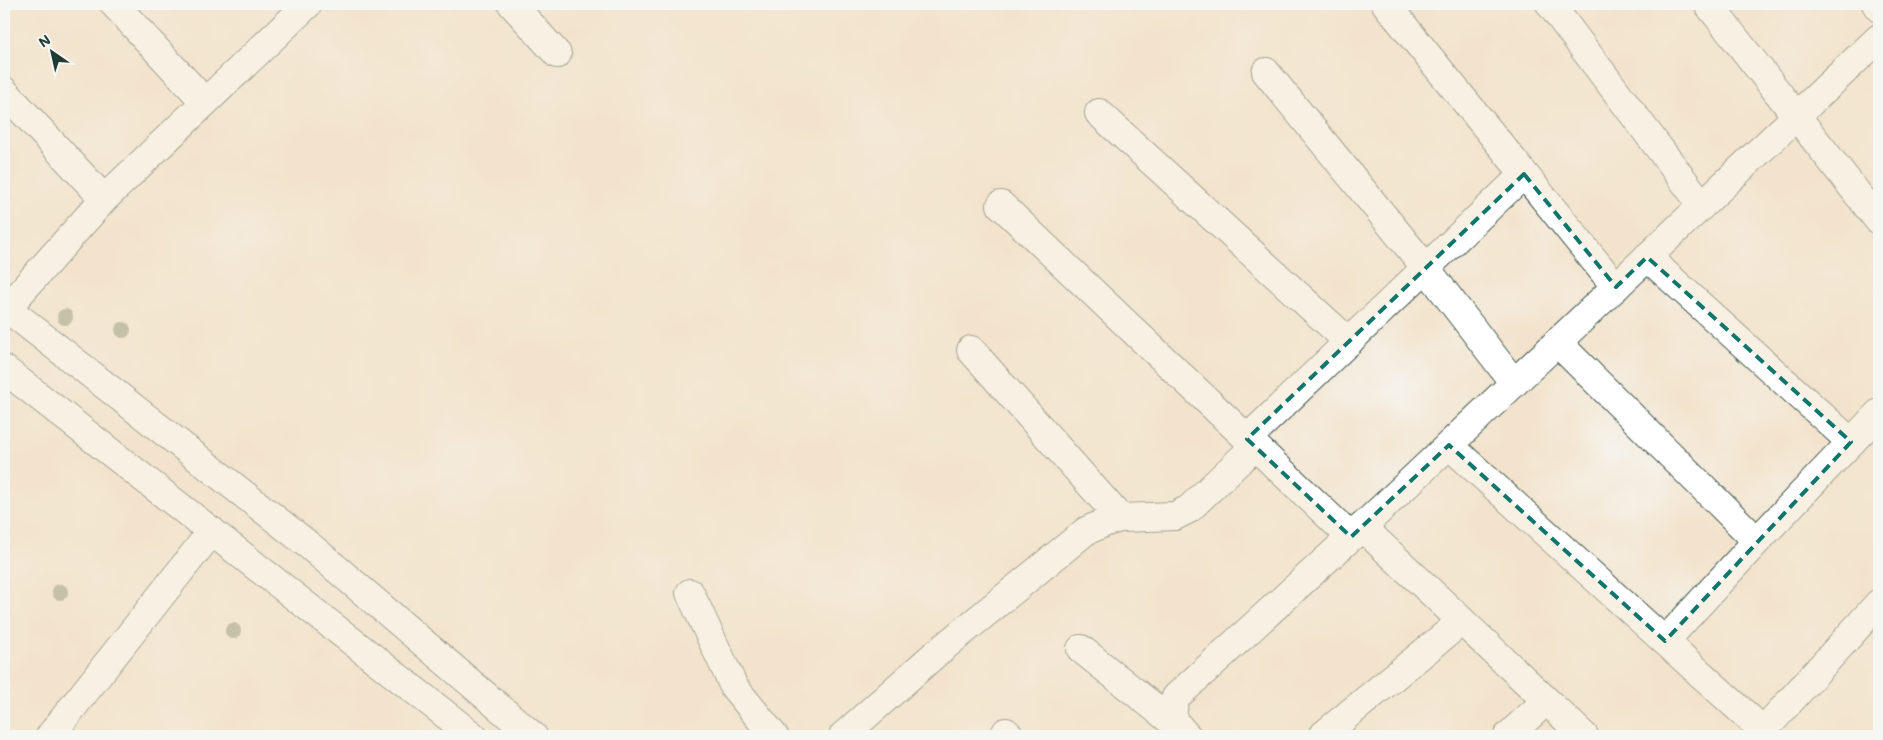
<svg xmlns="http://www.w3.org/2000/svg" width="1883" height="740" viewBox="0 0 1883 740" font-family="Mali,sans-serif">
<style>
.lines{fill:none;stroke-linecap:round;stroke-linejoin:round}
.minor-casing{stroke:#3f564b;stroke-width:30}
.minor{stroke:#fff;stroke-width:28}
.tree{fill:#8f977e}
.marked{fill:none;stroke:#0f766e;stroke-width:4;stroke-dasharray:10 6;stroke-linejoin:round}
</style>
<rect width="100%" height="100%" fill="#f6f6f2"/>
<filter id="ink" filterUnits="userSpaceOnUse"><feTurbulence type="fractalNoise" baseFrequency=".02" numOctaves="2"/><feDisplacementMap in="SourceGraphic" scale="10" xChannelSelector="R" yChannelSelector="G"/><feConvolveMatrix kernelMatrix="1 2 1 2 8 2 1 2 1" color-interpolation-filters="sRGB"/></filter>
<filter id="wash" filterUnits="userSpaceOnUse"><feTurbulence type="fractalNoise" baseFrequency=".0096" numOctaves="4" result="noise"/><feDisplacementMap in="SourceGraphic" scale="20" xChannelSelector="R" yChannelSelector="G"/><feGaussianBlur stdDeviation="1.12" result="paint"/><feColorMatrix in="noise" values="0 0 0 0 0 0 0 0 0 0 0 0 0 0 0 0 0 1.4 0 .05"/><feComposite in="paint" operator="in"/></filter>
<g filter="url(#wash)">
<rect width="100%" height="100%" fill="#f3e3cc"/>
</g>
<g filter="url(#ink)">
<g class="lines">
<!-- minor casing -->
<g class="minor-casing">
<g id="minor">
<path d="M114,4l91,98"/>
<path d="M512,4l45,50"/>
<path d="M1386,4l230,283"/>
<path d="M1550,4l152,201"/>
<path d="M1708,4l171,217"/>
<path d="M1876,4l3,4"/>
<path d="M1266,72l160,196 88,115"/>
<path d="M4,91l100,108"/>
<path d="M1099,113l250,229"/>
<path d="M1001,205l350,332"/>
<path d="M1647,257l204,185"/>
<path d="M4,306l307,241 222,189"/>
<path d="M4,311l100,-112 204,-195"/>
<path d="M1557,342l200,199"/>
<path d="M971,350l149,168"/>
<path d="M4,369l469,367"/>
<path d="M1247,439l277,-265"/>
<path d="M1449,445l320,291"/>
<path d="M1362,527l222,209"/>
<path d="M690,593l44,94 40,49"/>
<path d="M1665,641l92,-100 122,-128"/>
<path d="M1081,649l94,75"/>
<path d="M1763,731l116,-128"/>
<path d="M1006,732l4,4"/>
<path d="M50,736l162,-205"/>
<path d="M843,736l90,-80 153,-125 18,-8 16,-5 55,-2 14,-7 66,-63"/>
<path d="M1187,736c-13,-14 -18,-19 -11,-39l186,-170 517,-489"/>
<path d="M1322,736l140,-115"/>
<path d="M1508,736l38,-35"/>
</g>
</g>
<!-- minor -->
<use href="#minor" class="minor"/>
</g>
<!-- trees -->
<g class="tree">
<circle cx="65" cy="317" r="8"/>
<circle cx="123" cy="330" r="8"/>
<circle cx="60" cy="592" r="8"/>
<circle cx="233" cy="631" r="8"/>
</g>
</g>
<!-- marked area -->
<path d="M0 0H1883V740H0ZM1524,174l92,113 31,-30 204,185 -186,199 -216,-196 -98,92 -104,-98z" fill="#f3e3cc" fill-opacity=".55" fill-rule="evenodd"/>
<path class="marked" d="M1524,174l92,113 31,-30 204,185 -186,199 -216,-196 -98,92 -104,-98z"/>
<!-- margin -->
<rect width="1883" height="740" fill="none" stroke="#f6f6f2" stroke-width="20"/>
<!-- north arrow -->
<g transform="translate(52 52) rotate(326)" stroke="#f6f6f2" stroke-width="4" paint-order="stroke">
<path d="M0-4L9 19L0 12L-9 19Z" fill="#1f3d34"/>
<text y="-8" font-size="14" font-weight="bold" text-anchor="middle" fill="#1f3d34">N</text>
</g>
</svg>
